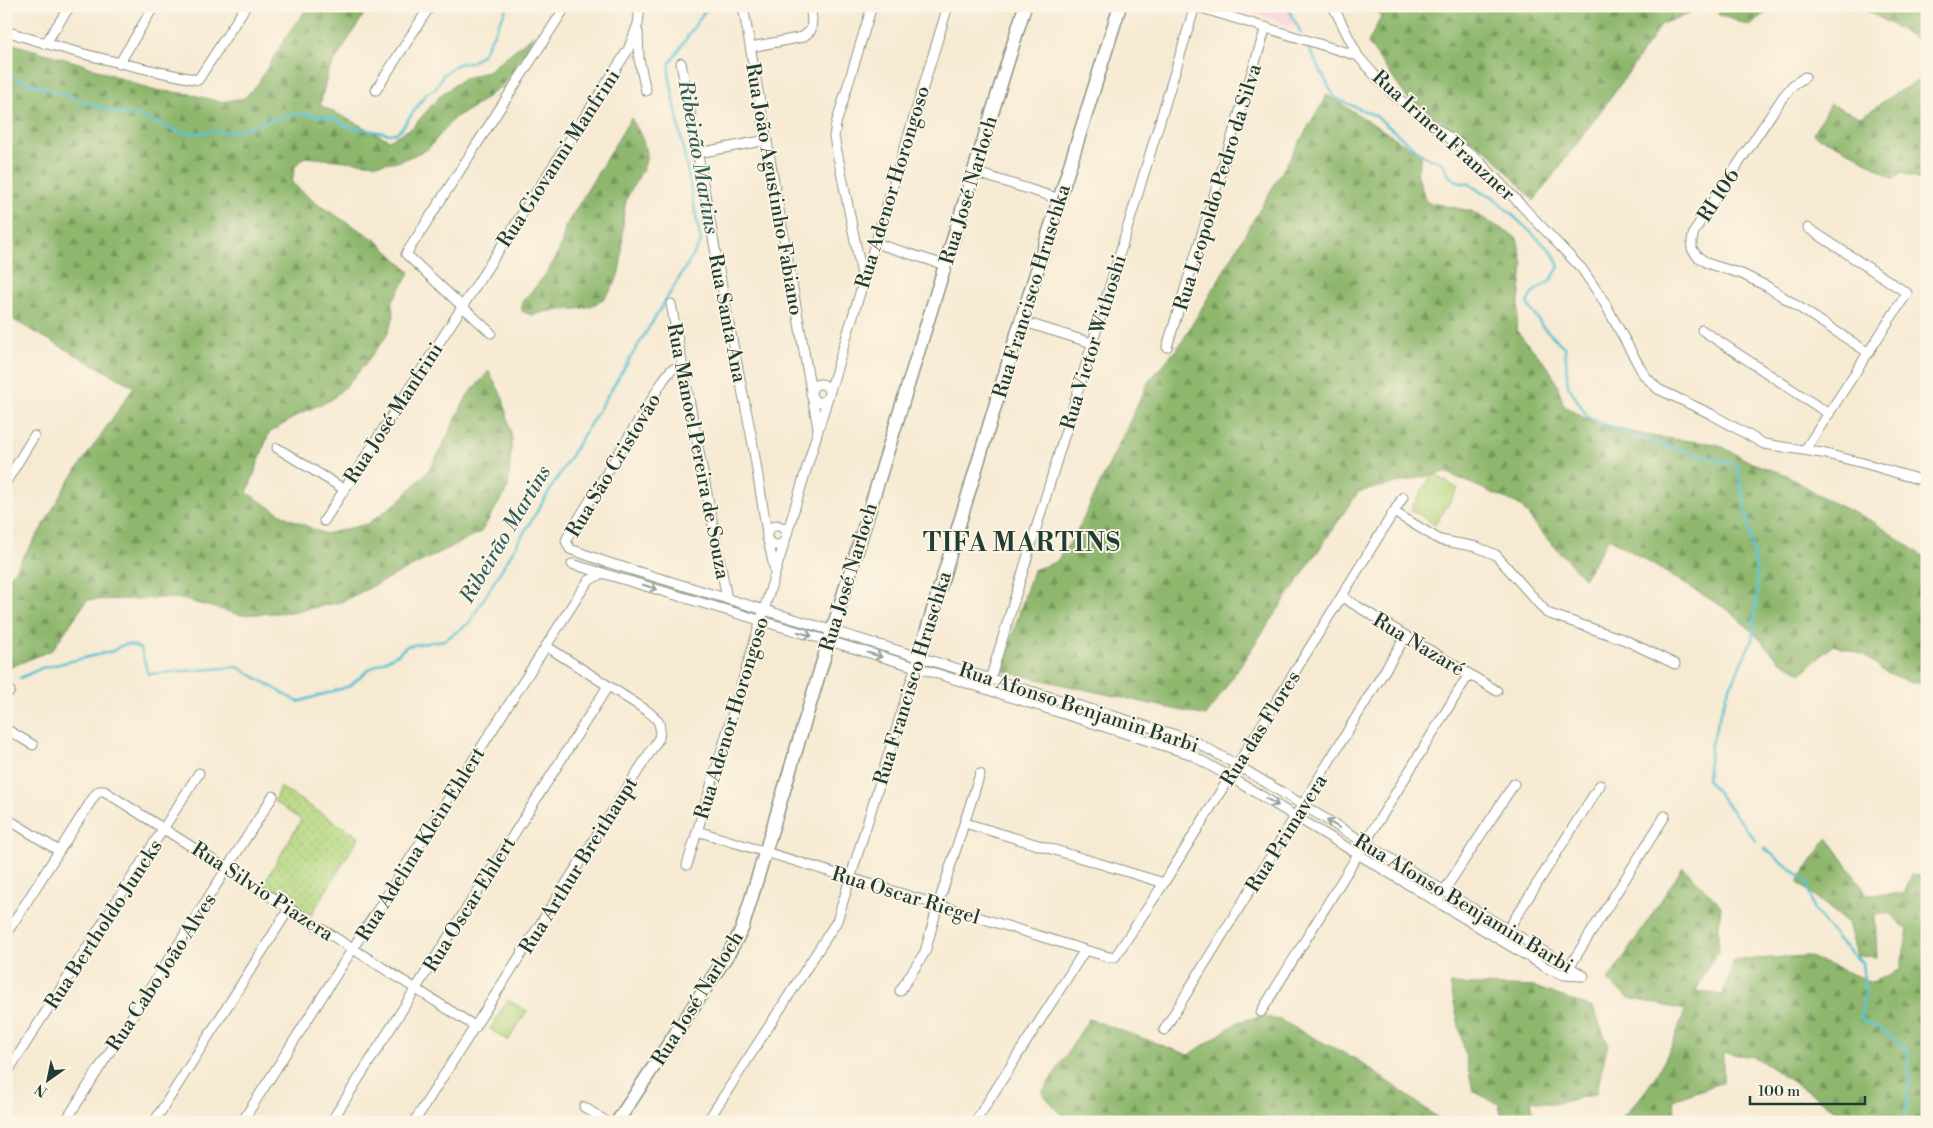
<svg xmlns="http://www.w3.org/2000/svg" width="1933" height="1128" viewBox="0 0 1933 1128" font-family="'Libre Bodoni',serif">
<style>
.built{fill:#f6cfd9}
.grass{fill:#b3d67e;stroke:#698a59}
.forest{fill:url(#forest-firs);stroke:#567a50}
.park{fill:url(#park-dots);stroke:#698a59}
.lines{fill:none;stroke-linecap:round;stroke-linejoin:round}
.stream{stroke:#58c3d3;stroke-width:2.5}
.street-casing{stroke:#8b9484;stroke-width:11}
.secondary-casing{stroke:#8b9484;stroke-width:15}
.street{stroke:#fff;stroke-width:9}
.secondary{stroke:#fff;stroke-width:12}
.oneway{stroke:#8f9e9a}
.labels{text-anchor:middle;stroke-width:4;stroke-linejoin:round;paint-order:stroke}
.street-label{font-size:20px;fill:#1f3d34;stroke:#fcf5e5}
.water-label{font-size:21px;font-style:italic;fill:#2d5e5c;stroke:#fcf5e5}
.district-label{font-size:25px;font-weight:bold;letter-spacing:1px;fill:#1f3d34;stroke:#fcf5e5}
</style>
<defs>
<pattern id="forest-firs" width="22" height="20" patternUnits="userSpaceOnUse" patternTransform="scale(1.25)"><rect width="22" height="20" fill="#8eb76d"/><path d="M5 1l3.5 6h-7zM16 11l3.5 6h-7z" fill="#73965a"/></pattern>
<pattern id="park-dots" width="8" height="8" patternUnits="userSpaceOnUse" patternTransform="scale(1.25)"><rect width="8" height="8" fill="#b3d67e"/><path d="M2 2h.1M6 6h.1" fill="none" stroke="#91af68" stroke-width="1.8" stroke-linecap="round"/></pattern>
</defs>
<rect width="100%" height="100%" fill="#fcf5e5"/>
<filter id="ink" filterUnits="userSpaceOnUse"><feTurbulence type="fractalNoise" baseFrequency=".02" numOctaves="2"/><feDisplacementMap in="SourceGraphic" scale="10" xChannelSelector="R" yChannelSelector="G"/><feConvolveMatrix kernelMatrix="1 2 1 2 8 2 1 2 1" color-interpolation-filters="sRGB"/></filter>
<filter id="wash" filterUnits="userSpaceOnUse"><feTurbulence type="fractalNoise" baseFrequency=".0096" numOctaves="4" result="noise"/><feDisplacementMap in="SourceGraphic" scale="20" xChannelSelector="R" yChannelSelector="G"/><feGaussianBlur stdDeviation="1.12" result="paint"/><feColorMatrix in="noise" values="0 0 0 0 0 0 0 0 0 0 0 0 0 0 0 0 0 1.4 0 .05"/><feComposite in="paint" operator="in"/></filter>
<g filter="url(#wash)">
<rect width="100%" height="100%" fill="#f7ead3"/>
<!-- built -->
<path class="built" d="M1229,6h58l11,21z"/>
<!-- grass -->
<g class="grass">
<path d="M1433,473l25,16 -23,36 -24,-16z"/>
<path d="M627,573l122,38 2,1 -2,1 -123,-37 -3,-2z"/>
<path d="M508,1000l19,11 -19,30 -18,-12z"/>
</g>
<!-- forest -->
<g class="forest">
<path d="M309,6h60l-41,66 -8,33 69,35 23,-12 29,-33 23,-17 23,-6 48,-38 -28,47 -30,24 -23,13 -26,31 -28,12 -23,3 -72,-7 -10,9 -3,17 25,21 59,36 34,32 -18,30 2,14 -8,21 -33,42 -22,21 -28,12 -34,21 -22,60 39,24 39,17 42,-10 32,-23 28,-29 11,-17 29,-59 22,-25 14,27 9,40 -4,50 -27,44 -140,70 -49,10 -51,3 -64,-17 -90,2 -35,50 -46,19v-86l36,-55 23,-41 69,-100 -128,-71v-274l73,21 73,27 38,4 30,8 24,-4 13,-13 31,-51z"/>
<path d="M1374,6h321l-5,7 -28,11 -50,72 -78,105 -44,-48 -83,-55 -39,-55 13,-26z"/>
<path d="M1726,6h48l-24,20 -33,-12z"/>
<path d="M1859,6h68v39z"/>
<path d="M1927,76v107l-26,-11 -7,7 -41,-26 -40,-19 17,-30 31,13 35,-24z"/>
<path d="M1327,95l95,60 -5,18 9,29 45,9 46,27 6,27 -7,65c9,12 19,21 29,33 9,11 15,29 19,43l33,19 59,12 61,7 35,19 35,12 40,25 47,22 47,33 6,1v126l-16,1 -29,-13 -18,-15 -31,-10 -31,28 -23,-13 -26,-28 -25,-22 -119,-72 -25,40 -44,-47 -20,-26 -75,-33 -87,20 -152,224 -205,-45 32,-101 23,-8 20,-28 73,-153 31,-36z"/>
<path d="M631,118c8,14 16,25 15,42 -1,10 -16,28 -20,41 -8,33 5,79 -27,101 -14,9 -34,7 -49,9 -6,1 -13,3 -19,4l-9,-4v-9c21,-24 39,-42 43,-75z"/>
<path d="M1828,838l39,56h37l8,-20 15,5v243h-73l-99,-65 -32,-4v29l-50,18 4,22h-52l-2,-6c30,-28 50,-67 62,-106l-56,-12 -21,-17 75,-114 38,39 -3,28 1,18 -13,17 -10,22 27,4 11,-35 73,-4 65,26 28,-12 8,-40 -19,-17 -14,2 2,42 -20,-1 -9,-33 -51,-41z"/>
<path d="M1450,984l85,3 58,21 15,36 -12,50 -42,10 -23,-4 4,22h-32l-4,-18 -26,-13z"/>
<path d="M1261,1016l19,4 79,41 85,61h-376l-26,-29 47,-74 100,36 49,-33z"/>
</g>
<!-- park -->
<path class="park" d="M280,787l79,50 -48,78 -48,-30 38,-65 -27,-19z"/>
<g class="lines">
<!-- stream -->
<g class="stream">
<path d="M1287,6l14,27"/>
<path d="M1309,49l26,49 41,18 43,36 10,7 8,1 7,5 4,9 6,6 6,3h8l14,10 10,3 61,57 6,14 -9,14 -17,11 -6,11 15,23 23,22 3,37 20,33 62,23 87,24 14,72 7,50 -6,53 -25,53 -16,51 -4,35 49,62"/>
<path d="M6,75l109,37 30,6 37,15 54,-2 47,-15 23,-2 27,4 16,9 42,7 5,-1 6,-5 24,-34 10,-6 7,-13 15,-11 14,-2 11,-8 25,-48"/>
<path d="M20,678l22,-10 71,-17c11,-9 16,-8 28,-2l7,25 90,-7 60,35 52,-16 18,-16 30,-16 9,-8 38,-6 24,-17 232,-381 -32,-168 1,-11 38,-57"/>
<path d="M1764,848l42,33 8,29 26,32 22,21 3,27 -4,29 24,13 22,17 3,24 -5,49"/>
</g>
</g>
</g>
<g filter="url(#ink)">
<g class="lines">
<!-- street casing -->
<g class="street-casing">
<g id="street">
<path d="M743,6l68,385"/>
<path d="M1195,6l163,50"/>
<path d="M1333,6l25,50 19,22 18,18 85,66 102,107 21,31 41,75 14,14 53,25 53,30 58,9 45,11 60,18"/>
<path d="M6,31c63,21 127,36 192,49l48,-74"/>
<path d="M638,32l1,27 7,32"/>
<path d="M45,44l25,-38"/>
<path d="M751,47l52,-10 8,-7 1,-11 -2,-13"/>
<path d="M681,63l46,251 25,125 15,94"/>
<path d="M119,64l35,-58"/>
<path d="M1805,77l-12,8 -10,12 -77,115 -12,20 -2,8v9l5,7 12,8 33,10 26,13 101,66"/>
<path d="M376,90l54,-84"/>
<path d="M698,153l69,-13"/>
<path d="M974,172l86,27"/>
<path d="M875,243l70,22"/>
<path d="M863,280l-29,-143 2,-13 36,-118"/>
<path d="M671,304l56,295"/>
<path d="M1021,321l71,22"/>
<path d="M1702,330l127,84"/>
<path d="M491,333l-85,-79 160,-248"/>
<path d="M1167,347l99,-320"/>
<path d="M682,365l-11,5 -7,9 -97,159 -1,3 4,8 36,13 573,174 17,6 41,23 347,211"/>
<circle cx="820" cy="393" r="9"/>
<path d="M829,394l119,-388"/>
<path d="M812,396l6,32"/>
<path d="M277,448l67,41"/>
<path d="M1805,450l102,-157 -99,-65"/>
<path d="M6,482l28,-46"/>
<path d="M1394,512l46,28 37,7 19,8 51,58 78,27 50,24"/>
<path d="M324,521l304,-471 10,-26 2,-18"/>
<path d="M768,540l7,31"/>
<path d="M785,541l-6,4c-11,1 -16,-9 -9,-17l7,-3 8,4 2,6"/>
<path d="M572,564l344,103 274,87 40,23 317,191 17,7 18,1"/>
<path d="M1342,597l155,94"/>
<path d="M989,683l206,-677"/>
<path d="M6,693l4,-2"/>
<path d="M6,729l27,16"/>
<path d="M6,818l53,33"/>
<path d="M965,823l199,60"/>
<path d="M697,831l388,119 24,7h6l49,-74 239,-386"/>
<path d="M687,865c48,-156 94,-312 141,-468"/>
<path d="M1440,897l74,-113"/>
<path d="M6,934l89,-139 4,-4h5l372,236"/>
<path d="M1505,934l95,-149"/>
<path d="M1566,972l99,-156"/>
<path d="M900,991l25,-39 13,-47 42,-131"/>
<path d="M1261,1012l208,-338"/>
<path d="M1164,1030l242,-394"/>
<path d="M6,1074l193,-301"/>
<path d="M584,1107l23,15"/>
<path d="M65,1122l208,-326"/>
<path d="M154,1122l135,-213"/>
<path d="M242,1122l338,-529 8,-12 15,-8"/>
<path d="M331,1122l277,-436"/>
<path d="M414,1122l245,-384c3,-17 -1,-18 -13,-28l-100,-64"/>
<path d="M707,1122l130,-201 80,-259"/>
<path d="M975,1122l110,-172"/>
</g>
</g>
<!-- secondary casing -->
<g class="secondary-casing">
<g id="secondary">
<path d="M919,656l102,-335 99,-315"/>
<path d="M617,1122l113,-171 12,-22 87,-288 196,-635"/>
</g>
</g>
<!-- street -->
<use href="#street" class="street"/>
<!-- secondary -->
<use href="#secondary" class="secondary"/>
</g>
<!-- one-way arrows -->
<defs><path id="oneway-shaft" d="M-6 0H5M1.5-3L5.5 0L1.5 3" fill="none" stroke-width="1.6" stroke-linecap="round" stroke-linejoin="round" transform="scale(1.25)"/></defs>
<g class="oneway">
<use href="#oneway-shaft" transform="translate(650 587) rotate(17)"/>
<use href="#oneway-shaft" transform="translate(805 634) rotate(17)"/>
<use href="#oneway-shaft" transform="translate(875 655) rotate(17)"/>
<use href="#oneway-shaft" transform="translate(1272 802) rotate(31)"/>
<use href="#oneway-shaft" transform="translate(1333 824) rotate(-149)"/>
</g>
</g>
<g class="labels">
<!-- street labels -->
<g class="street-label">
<text transform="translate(1444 135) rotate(42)" y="7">Rua Irineu Franzner</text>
<text transform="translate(558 158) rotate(-57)" y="7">Rua Giovanni Manfrini</text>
<text transform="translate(892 187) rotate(-73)" y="7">Rua Adenor Horongoso</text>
<text transform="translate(1217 187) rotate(-73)" y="7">Rua Leopoldo Pedro da Silva</text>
<text transform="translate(775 189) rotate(80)" y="7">Rua João Agustinho Fabiano</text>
<text transform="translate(968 190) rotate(-73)" y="7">Rua José Narloch</text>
<text transform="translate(1718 195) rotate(-57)" y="7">RI 106</text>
<text transform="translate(1031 291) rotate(-73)" y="7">Rua Francisco Hruschka</text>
<text transform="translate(728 318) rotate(79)" y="7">Rua Santa Ana</text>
<text transform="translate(1093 342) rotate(-73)" y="7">Rua Victor Withoshi</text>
<text transform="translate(393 413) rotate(-57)" y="7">Rua José Manfrini</text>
<text transform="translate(699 451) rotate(79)" y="7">Rua Manoel Pereira de Souza</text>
<text transform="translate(613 465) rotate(-59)" y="7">Rua São Cristovão</text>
<text transform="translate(848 577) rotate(-73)" y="7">Rua José Narloch</text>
<text transform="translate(1419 644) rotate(31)" y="7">Rua Nazaré</text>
<text transform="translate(912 678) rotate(-73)" y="7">Rua Francisco Hruschka</text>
<text transform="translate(1079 707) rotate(18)" y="7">Rua Afonso Benjamin Barbi</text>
<text transform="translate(731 718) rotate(-73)" y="7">Rua Adenor Horongoso</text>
<text transform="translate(1260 728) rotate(-58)" y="7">Rua das Flores</text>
<text transform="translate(1286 833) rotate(-58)" y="7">Rua Primavera</text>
<text transform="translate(420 844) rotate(-58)" y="7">Rua Adelina Klein Ehlert</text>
<text transform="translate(578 865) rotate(-58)" y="7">Rua Arthur Breithaupt</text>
<text transform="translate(263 891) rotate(33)" y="7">Rua Silvio Piazera</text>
<text transform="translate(906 895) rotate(17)" y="7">Rua Oscar Riegel</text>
<text transform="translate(1464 903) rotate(31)" y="7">Rua Afonso Benjamin Barbi</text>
<text transform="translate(469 904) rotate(-58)" y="7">Rua Oscar Ehlert</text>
<text transform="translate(103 924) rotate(-57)" y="7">Rua Bertholdo Juncks</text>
<text transform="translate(161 972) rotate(-57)" y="7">Rua Cabo João Alves</text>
<text transform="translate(697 998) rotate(-58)" y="7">Rua José Narloch</text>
</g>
<!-- water labels -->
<g class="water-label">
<text transform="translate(699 157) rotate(80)" y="7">Ribeirão Martins</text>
<text transform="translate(505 534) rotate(-59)" y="7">Ribeirão Martins</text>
</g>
<!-- district labels -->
<g class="district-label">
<text x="1022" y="551">TIFA MARTINS</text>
</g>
</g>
<!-- margin -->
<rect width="1933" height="1128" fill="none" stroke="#fcf5e5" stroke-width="25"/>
<!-- north arrow -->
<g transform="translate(48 1080) rotate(213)" stroke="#fcf5e5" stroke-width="4" paint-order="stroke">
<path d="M0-4L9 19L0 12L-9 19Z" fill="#1f3d34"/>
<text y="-8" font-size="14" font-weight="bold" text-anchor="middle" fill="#1f3d34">N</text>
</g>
<!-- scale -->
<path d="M1750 1096v8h115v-8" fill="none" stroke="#1f3d34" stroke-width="2.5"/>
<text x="1758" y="1096" font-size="15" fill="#1f3d34" stroke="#fcf5e5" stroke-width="4" paint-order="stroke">100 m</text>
</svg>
